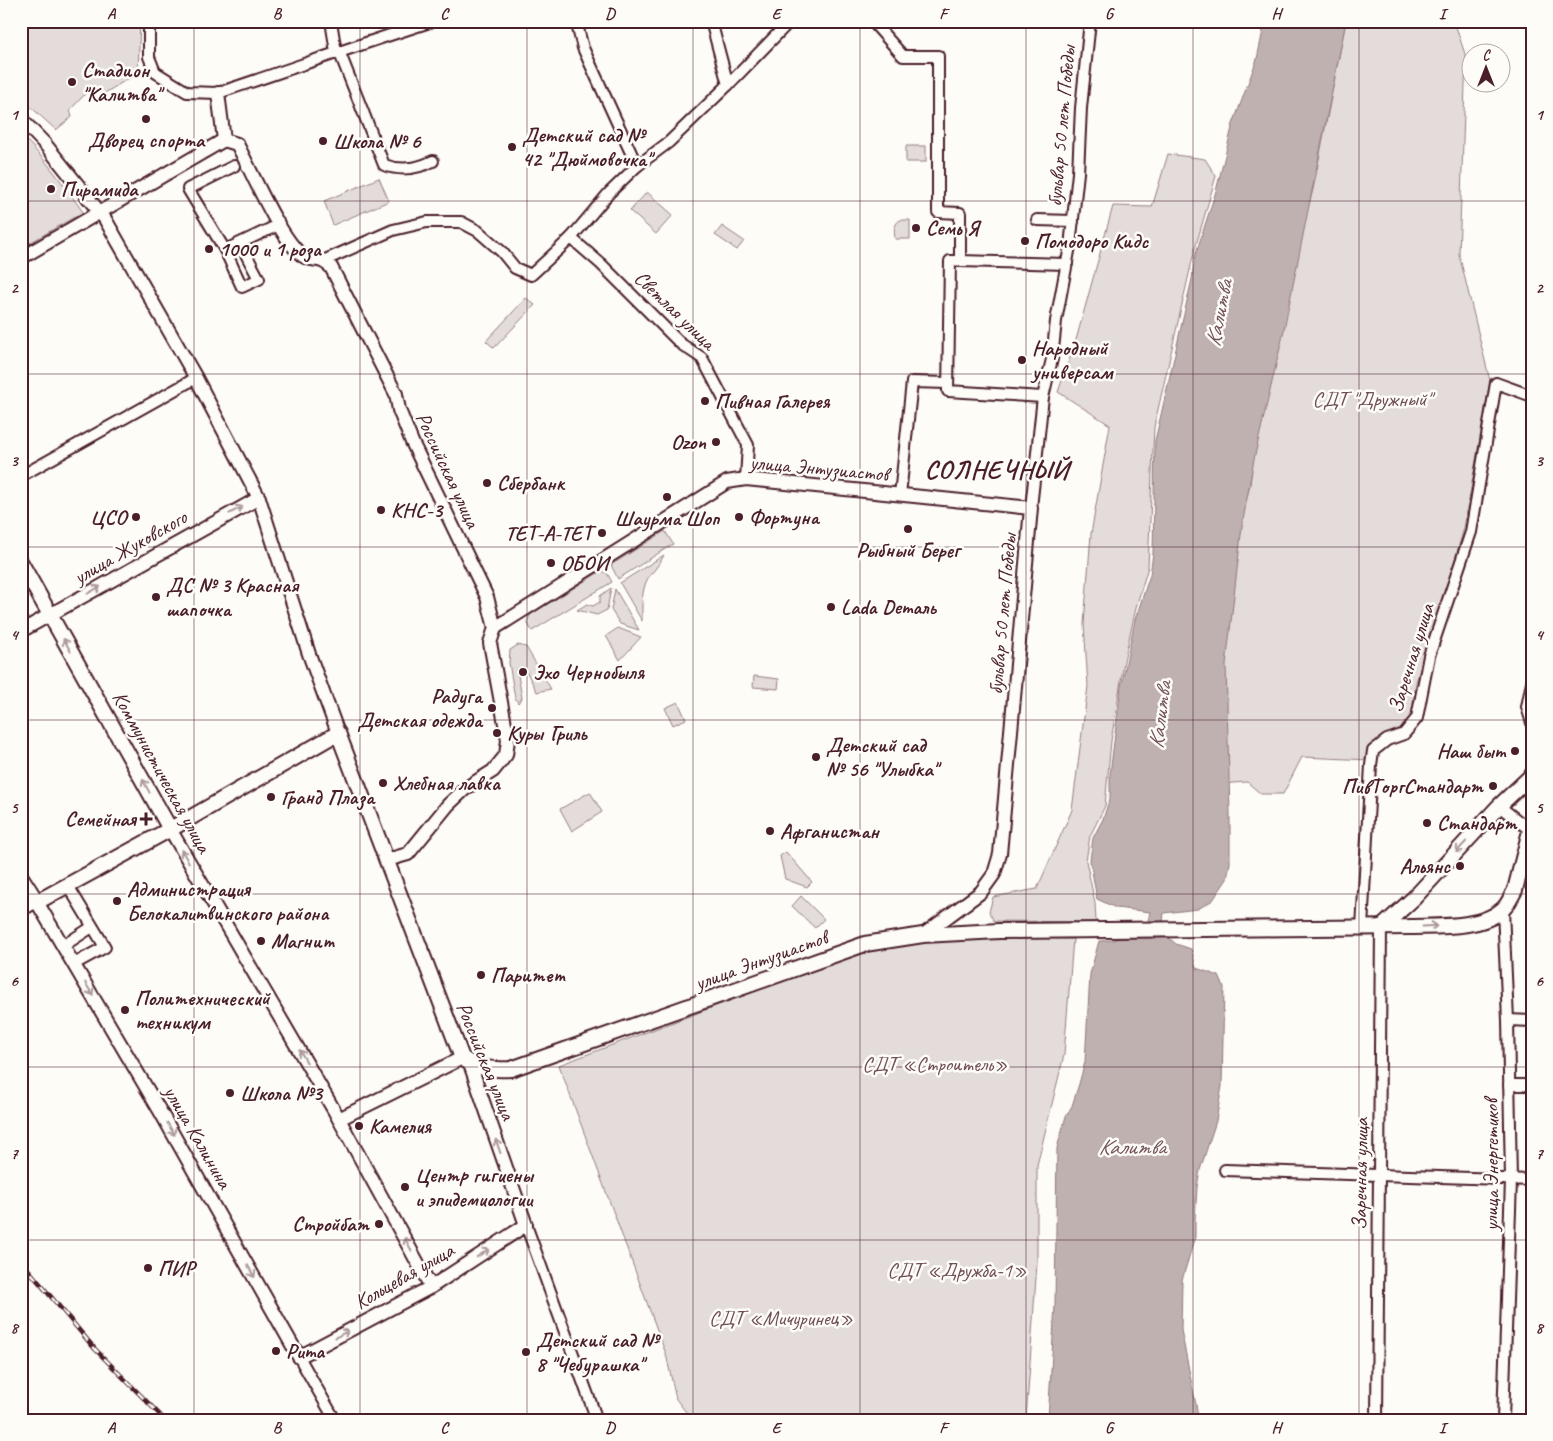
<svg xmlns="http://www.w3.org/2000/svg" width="1553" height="1441" viewBox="0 0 1553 1441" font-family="Caveat,sans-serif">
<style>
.green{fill:#e3dcda;stroke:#967e82}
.water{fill:#c0b1b1;stroke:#91777b}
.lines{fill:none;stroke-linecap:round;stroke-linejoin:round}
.minor-casing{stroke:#4a1f2b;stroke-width:14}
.tertiary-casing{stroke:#4a1f2b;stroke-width:16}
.secondary-casing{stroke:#4a1f2b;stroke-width:18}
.minor{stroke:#fdfcf7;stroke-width:10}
.tertiary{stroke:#fdfcf7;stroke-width:12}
.secondary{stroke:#fdfcf7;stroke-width:14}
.rail-casing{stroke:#4a1f2b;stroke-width:4.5}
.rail{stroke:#fdfcf7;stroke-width:2.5;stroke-dasharray:8;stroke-linecap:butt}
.oneway{stroke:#ac999b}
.grid{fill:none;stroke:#4a1f2b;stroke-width:1;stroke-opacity:0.55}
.poi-dot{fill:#4a1f2b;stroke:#fdfcf7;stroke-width:2}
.labels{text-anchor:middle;stroke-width:5;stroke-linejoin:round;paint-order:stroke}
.poi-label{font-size:21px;font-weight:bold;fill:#4a1f2b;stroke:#fdfcf7;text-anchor:start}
.street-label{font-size:21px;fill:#4a1f2b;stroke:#fdfcf7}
.park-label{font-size:21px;fill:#704e57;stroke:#fdfcf7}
.water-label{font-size:22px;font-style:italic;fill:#73525a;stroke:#fdfcf7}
.district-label{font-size:26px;font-weight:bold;letter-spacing:1px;fill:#4a1f2b;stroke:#fdfcf7}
.neatline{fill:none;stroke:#4a1f2b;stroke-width:2}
.grid-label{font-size:16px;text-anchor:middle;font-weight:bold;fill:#4a1f2b}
</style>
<rect width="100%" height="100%" fill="#fdfcf7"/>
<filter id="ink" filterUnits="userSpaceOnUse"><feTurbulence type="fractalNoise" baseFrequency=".02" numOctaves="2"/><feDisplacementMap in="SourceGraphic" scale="10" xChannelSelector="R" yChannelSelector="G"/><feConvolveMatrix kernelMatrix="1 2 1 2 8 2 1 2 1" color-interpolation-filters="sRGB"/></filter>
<g filter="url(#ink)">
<!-- green -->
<g class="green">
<path d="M21,21h119l-2,52 -35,21 -15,-3 -18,19 2,7 -16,13 -35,-32z"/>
<path d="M1346,21h108l12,36 -7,197 31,127 -26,147 -22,76 -26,78 -6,45 -39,33 -69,-3 -19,37h-22l-14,-12 -29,2 -1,-59 16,-174 17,-66 11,-102 28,-110 24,-83z"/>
<path d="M21,135c24,23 43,50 62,77l-62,36z"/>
<rect x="906" y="146" width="20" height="16"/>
<path d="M1168,154l37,5 11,17 -22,76 -40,175 -6,140 -11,37 -12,52 -14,85 -6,65 -15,30 -4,25 9,42 1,19 -102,-1 -5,-9 4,-15 44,-8 35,-79 16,-124 -4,-62 7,-90 19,-109 -52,-33 18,-52 37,-134 39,1z"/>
<path d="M379,178l10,23 -56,24 -9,-24z"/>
<path d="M647,192l26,23 -17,19 -26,-23z"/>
<path d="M900,220h10v19h-15c-1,-8 -2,-14 5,-19z"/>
<path d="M722,226l22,15 -7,9 -22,-15z"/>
<path d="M526,298l9,7 -41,43 -8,-7z"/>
<path d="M665,531l8,13 -55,35 -7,-14z"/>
<path d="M664,555c-4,9 -10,15 -16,23 -7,12 -6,30 -6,43l-22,-38z"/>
<path d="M601,571l6,2 5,9 -80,49 -5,-9 3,-7z"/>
<path d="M611,588l-4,22 -10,5 -20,-5 10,-6 6,2 7,-4v-6z"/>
<path d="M615,589l24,41 -19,-6 -9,-14z"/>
<path d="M618,628l23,9 -21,23 -14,-24z"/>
<path d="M518,645l8,2 25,42 -14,3 -13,-25 -7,2 5,29 -4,5 -3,-5 -6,-35 1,-13z"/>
<path d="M754,676l25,3 -1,10 -25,-2z"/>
<path d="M678,702l8,17 -13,6 -8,-17z"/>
<path d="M590,792l12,20 -30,19 -12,-22z"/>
<path d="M786,852l26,30 -5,5 -22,-8 -5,-23z"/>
<path d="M801,896l23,23 -9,9 -23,-22z"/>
<path d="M979,938l94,1 -9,116 -27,110v98l-11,157h-334l-16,-21 -10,-45 -107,-289 253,-95 61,-21 48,-7z"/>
</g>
<!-- water -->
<path class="water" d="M1265,21h81l-63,314 -29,124 -12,67 -16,139 4,148v50l-3,16 -14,21 -15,9 -34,4 -2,19 14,12 15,5 5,19 23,8 5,11 -2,99 -6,35 -16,49 -3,17 -2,33v17l-13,43 -1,50 18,90h-151l7,-115 2,-157 9,-32 6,-10 7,-22 6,-22 5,-88 9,-33 15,-1 33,-14 3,-14 -34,-4 -19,-9 -7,-39 3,-22 10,-19 7,-21v-24l11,-87 14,-67 15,-45 3,-22 2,-112 37,-162 3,-23 21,-65 17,-67 24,-65z"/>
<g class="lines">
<!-- minor casing -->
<g class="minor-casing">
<g id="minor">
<path d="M149,21v36l6,15 32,20 31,1c72,-24 143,-49 215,-72"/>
<path d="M331,21l5,31"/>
<path d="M576,21l7,27 54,118"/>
<path d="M711,21l17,64"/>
<path d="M872,21l31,35h35v156l22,1v48h-10l-2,130 95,6"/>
<path d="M339,51l45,114c17,6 33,4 49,-4"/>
<path d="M1037,220l36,1"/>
<path d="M571,238l30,26 80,80 21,14 46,87 -2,34"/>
<path d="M240,243l-15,7 17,37 17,-8 -19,-36 34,-16 4,-6"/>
<path d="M225,250l-37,-61 46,-23"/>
<path d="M323,261l70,-31 34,-8h34l17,9 24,21 13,16 16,7 40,-37 38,-45 28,-27 32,-24 59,-57 62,-64"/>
<path d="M960,261l107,3"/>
<path d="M21,476l175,-98"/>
<path d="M900,495l12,-113 36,1"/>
<path d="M1031,508l12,-111 9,-38 4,-38 14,-75 8,-73 3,-65 9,-87"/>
<path d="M1532,682l-5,25 5,16"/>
<path d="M1499,806l31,24"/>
<path d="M67,884l38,63 -31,17"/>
<path d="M1503,910l5,110 3,160 -8,240"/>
<path d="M21,911l16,-9"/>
<path d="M1362,928l9,-163 2,-14 14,-11 17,-6 13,-16 12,-62 42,-124 25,-149 36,13"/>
<path d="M63,946l29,-19"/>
<path d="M1508,1020l24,1"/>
<path d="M1509,1085h23"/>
<path d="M1225,1170l307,10"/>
<path d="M526,1225l71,195"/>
<path d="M299,1357l36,63"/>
<path d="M1377,1420l4,-492"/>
</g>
</g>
<!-- tertiary casing -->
<g class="tertiary-casing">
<g id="tertiary">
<path d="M218,93l6,47 13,4c14,26 44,97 66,112 6,4 12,3 19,5 3,1 6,4 9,6l65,127 3,16 13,32 75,155 8,31 -5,15 18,97 -2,15 -13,16 -27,17 -18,17 -40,49 -21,6"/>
<path d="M21,119l24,25 60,75 91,159 63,120 50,156 29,79"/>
<path d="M21,258l203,-118"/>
<path d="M495,628l232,-146 19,-3 285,29 -31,346 -6,20 -13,18 -58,43"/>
<path d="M21,631l238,-133"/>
<path d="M170,829l165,283 96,175"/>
<path d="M37,902l123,209 139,246 132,-70 95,-62 -56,-161"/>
<path d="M339,1119l123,-61"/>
</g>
</g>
<!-- secondary casing -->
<g class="secondary-casing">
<g id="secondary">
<path d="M21,563l149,266"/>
<path d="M21,877l16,25 139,-76 162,-93 124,325c15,11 31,12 49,11l354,-125 58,-9 76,-4 410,-4c27,-1 72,2 93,-17 6,-5 9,-13 13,-20l17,-67"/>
<path d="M1381,928l34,-31 84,-91 33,-31"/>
</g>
</g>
<!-- minor -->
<use href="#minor" class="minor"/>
<!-- tertiary -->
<use href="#tertiary" class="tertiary"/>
<!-- secondary -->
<use href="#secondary" class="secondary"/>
<!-- rail casing -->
<g class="rail-casing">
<path id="rail" d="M21,1261l74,88 70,71"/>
</g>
<!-- rail -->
<use href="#rail" class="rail"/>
</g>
<!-- one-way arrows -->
<defs><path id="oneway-shaft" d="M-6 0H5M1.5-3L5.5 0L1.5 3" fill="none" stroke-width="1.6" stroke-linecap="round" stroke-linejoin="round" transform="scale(1.25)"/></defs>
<g class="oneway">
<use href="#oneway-shaft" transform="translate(236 510) rotate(-28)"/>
<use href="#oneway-shaft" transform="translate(94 590) rotate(-30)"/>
<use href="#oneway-shaft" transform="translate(67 645) rotate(-119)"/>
<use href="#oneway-shaft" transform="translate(146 786) rotate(-118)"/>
<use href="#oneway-shaft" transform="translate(1461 847) rotate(133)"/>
<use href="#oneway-shaft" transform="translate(185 856) rotate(-121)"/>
<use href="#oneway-shaft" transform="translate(1430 926) rotate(-3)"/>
<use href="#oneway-shaft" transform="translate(89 989) rotate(59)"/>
<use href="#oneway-shaft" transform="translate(303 1056) rotate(-120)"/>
<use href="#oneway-shaft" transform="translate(171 1129) rotate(60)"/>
<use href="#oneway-shaft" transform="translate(498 1146) rotate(-109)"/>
<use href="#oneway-shaft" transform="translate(408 1244) rotate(-118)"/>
<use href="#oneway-shaft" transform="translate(483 1253) rotate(-33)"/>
<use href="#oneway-shaft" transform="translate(251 1271) rotate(61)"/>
<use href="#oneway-shaft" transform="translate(342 1334) rotate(-28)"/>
</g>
</g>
<!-- grid -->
<path class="grid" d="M194,21v1399M360,21v1399M527,21v1399M693,21v1399M860,21v1399M1026,21v1399M1193,21v1399M1359,21v1399M21,201h1511M21,374h1511M21,547h1511M21,720h1511M21,894h1511M21,1067h1511M21,1240h1511"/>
<!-- markers -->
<g class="poi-dot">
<circle cx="72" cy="82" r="5"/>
<circle cx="146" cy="119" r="5"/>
<circle cx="323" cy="141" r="5"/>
<circle cx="512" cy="147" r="5"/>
<circle cx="51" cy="189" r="5"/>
<circle cx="916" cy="228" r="5"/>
<circle cx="1025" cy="241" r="5"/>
<circle cx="209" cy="249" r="5"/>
<circle cx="1022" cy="360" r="5"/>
<circle cx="705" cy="401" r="5"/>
<circle cx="716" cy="442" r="5"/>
<circle cx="487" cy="483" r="5"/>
<circle cx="667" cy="497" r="5"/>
<circle cx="381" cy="510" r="5"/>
<circle cx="136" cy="517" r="5"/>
<circle cx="739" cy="517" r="5"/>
<circle cx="908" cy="529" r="5"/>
<circle cx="602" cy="533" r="5"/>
<circle cx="551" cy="563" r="5"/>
<circle cx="156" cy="597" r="5"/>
<circle cx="831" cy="607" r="5"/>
<circle cx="523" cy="672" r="5"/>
<circle cx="492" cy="708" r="5"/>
<circle cx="497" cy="733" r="5"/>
<circle cx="1515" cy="751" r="5"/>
<circle cx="816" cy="757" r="5"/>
<circle cx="383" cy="783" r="5"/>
<circle cx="1493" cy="786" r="5"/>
<circle cx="271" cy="797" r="5"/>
<path d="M143.5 811.5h5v5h5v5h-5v5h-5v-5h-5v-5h5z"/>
<circle cx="1427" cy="823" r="5"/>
<circle cx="770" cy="831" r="5"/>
<circle cx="1460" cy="866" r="5"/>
<circle cx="117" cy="901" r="5"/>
<circle cx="261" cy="941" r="5"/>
<circle cx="481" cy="975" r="5"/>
<circle cx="125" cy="1010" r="5"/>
<circle cx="230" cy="1093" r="5"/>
<circle cx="359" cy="1126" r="5"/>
<circle cx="405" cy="1187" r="5"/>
<circle cx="379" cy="1224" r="5"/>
<circle cx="148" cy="1268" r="5"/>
<circle cx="276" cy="1351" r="5"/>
<circle cx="526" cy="1352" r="5"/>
</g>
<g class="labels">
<!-- poi labels -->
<g class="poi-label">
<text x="82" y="77">Стадион<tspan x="82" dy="24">"Калитва"</tspan></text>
<text x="522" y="142">Детский сад №<tspan x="522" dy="24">42 "Дюймовочка"</tspan></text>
<text x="146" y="147" text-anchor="middle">Дворец спорта</text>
<text x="333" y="148">Школа № 6</text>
<text x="61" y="196">Пирамида</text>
<text x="926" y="235">Семь Я</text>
<text x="1035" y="248">Помодоро Кидс</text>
<text x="219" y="256">1000 и 1 роза</text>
<text x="1032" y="355">Народный<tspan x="1032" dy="24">универсам</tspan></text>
<text x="715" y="408">Пивная Галерея</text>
<text x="706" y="449" text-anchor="end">Ozon</text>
<text x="497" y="490">Сбербанк</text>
<text x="391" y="517">КНС-3</text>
<text x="126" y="524" text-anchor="end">ЦСО</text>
<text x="749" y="524">Фортуна</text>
<text x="667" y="525" text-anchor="middle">Шаурма Шоп</text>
<text x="592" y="540" text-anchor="end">ТЕТ-А-ТЕТ</text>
<text x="908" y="557" text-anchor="middle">Рыбный Берег</text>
<text x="561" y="570">ОБОИ</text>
<text x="166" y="592">ДС № 3 Красная<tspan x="166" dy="24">шапочка</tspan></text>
<text x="841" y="614">Lada Dеталь</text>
<text x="533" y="679">Эхо Чернобыля</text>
<text x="482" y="703" text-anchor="end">Радуга<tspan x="482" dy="24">Детская одежда</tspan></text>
<text x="507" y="740">Куры Гриль</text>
<text x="826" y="752">Детский сад<tspan x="826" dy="24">№ 56 "Улыбка"</tspan></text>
<text x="1505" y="758" text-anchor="end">Наш быт</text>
<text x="393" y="790">Хлебная лавка</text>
<text x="1483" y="793" text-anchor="end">ПивТоргСтандарт</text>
<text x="281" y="804">Гранд Плаза</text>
<text x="136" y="826" text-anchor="end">Семейная</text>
<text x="1437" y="830">Стандарт</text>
<text x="780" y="838">Афганистан</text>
<text x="1450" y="873" text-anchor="end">Альянс</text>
<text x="127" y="896">Администрация<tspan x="127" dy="24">Белокалитвинского района</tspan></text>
<text x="271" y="948">Магнит</text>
<text x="491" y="982">Паритет</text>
<text x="135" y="1005">Политехнический<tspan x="135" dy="24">техникум</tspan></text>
<text x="240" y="1100">Школа №3</text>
<text x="369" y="1133">Камелия</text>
<text x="415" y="1182">Центр гигиены<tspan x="415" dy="24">и эпидемиологии</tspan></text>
<text x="369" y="1231" text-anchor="end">Стройбат</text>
<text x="158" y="1275">ПИР</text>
<text x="536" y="1347">Детский сад №<tspan x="536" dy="24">8 "Чебурашка"</tspan></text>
<text x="286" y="1358">Рита</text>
</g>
<!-- street labels -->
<g class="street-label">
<text transform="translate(1061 126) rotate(-85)" y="7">бульвар 50 лет Победы</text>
<text transform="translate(675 310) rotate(44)" y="7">Светлая улица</text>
<text transform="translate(819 468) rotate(5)" y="7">улица Энтузиастов</text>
<text transform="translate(448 470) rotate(65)" y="7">Российская улица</text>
<text transform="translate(130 547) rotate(-30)" y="7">улица Жуковского</text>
<text transform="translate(1002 614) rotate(-85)" y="7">бульвар 50 лет Победы</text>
<text transform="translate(1411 658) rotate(-73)" y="7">Заречная улица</text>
<text transform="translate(162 772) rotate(61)" y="7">Коммунистическая улица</text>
<text transform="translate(761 960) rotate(-20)" y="7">улица Энтузиастов</text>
<text transform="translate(486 1061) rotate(68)" y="7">Российская улица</text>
<text transform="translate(198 1137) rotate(60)" y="7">улица Калинина</text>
<text transform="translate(1491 1165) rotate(-90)" y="7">улица Энергетиков</text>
<text transform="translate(1360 1174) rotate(-89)" y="7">Заречная улица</text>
<text transform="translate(404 1276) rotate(-30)" y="7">Кольцевая улица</text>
</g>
<!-- park labels -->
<g class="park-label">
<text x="1372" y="406">СДТ "Дружный"</text>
<text x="935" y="1071">СДТ «Строитель»</text>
<text x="957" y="1277">СДТ «Дружба-1»</text>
<text x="781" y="1325">СДТ «Мичуринец»</text>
</g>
<!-- water labels -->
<g class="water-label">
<text transform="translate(1218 313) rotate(-79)" y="8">Калитва</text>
<text transform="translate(1159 715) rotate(-83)" y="8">Калитва</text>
<text x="1132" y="1154">Калитва</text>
</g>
<!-- district labels -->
<g class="district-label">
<text x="997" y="478">СОЛНЕЧНЫЙ</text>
</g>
</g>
<!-- margin -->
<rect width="1553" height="1441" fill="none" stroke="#fdfcf7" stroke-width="55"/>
<!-- north arrow -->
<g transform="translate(1486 68)"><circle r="24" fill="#fdfcf7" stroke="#b5a4a5"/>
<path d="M0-4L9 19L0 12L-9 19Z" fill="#4a1f2b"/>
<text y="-8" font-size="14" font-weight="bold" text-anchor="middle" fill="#4a1f2b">С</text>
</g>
<rect x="28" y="28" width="1498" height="1386" class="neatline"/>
<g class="grid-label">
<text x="111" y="19">A</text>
<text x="277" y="19">B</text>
<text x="444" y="19">C</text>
<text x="610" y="19">D</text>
<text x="776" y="19">E</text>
<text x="943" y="19">F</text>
<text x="1109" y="19">G</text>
<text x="1276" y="19">H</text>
<text x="1442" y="19">I</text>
<text x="14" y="120">1</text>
<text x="1539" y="120">1</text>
<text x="14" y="293">2</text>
<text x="1539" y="293">2</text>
<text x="14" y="466">3</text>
<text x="1539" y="466">3</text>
<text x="14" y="640">4</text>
<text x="1539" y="640">4</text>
<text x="14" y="813">5</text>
<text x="1539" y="813">5</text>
<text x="14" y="986">6</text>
<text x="1539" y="986">6</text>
<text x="14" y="1159">7</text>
<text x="1539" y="1159">7</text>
<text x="14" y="1333">8</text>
<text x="1539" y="1333">8</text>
<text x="111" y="1433">A</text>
<text x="277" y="1433">B</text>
<text x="444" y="1433">C</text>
<text x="610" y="1433">D</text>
<text x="776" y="1433">E</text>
<text x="943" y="1433">F</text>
<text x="1109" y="1433">G</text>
<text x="1276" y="1433">H</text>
<text x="1442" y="1433">I</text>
</g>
</svg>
